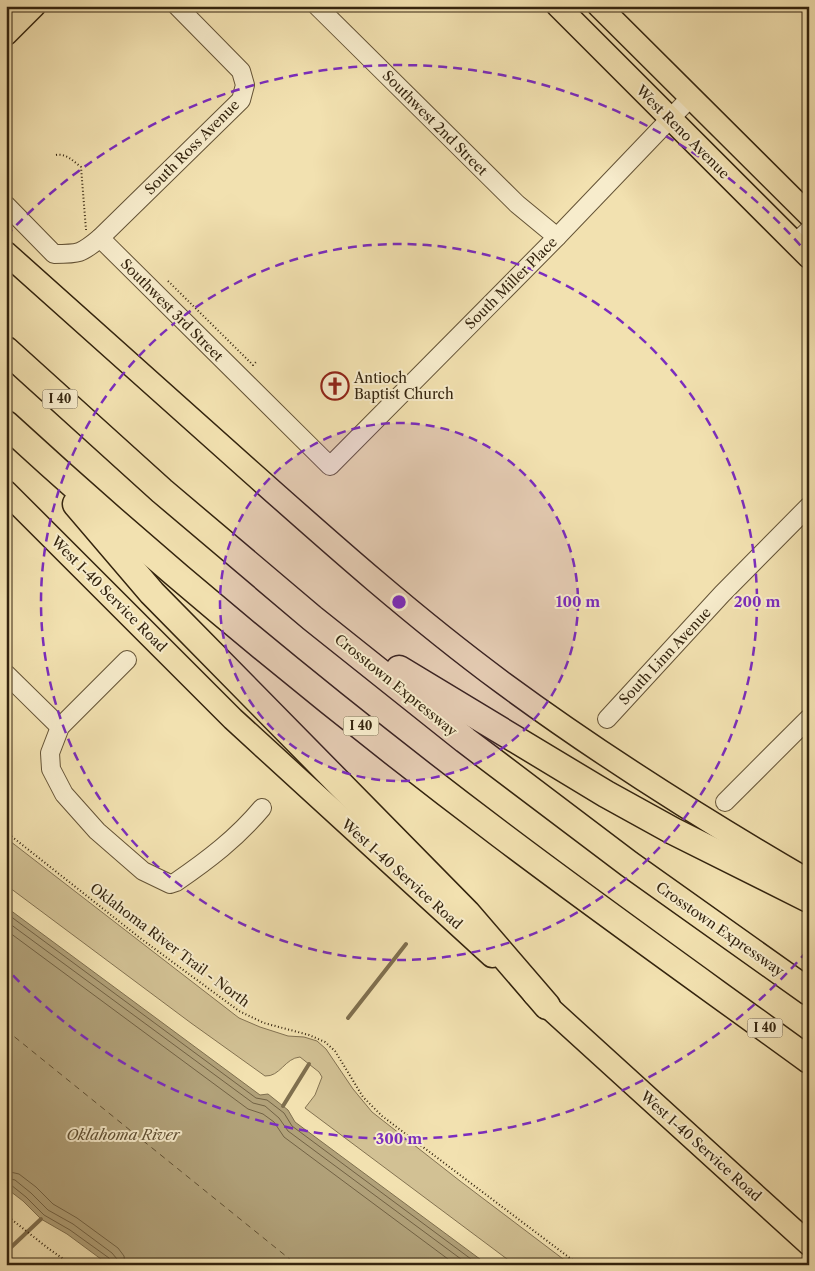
<svg xmlns="http://www.w3.org/2000/svg" width="815" height="1271" viewBox="0 0 815 1271" font-family="'Libre Caslon Text',serif">
<style>
.green{fill:#d2c194;stroke:#837251}
.water{fill:#b1a179;stroke:#7f6f4e}
.lines{fill:none;stroke-linecap:round;stroke-linejoin:round}
.shore{stroke:#726244;stroke-width:1}
.stream{stroke:#7f6f4e;stroke-width:4}
.ferry{stroke:#605033;stroke-width:1;stroke-dasharray:6 5;stroke-linecap:butt}
.minor-casing{stroke:#645336;stroke-width:20}
.major-casing{stroke:#34240e;stroke-width:25}
.highway-casing{stroke:#34240e;stroke-width:29}
.path{stroke:#34240e;stroke-width:2;stroke-dasharray:1 2.5;stroke-linecap:butt}
.minor{stroke:#f7eccc;stroke-width:18}
.major{stroke:#f2e1b0;stroke-width:22}
.highway{stroke:#f2e1b0;stroke-width:26}
.ring{fill:none;stroke:#7b2cbf;stroke-width:2.5;stroke-dasharray:9 6}
.labels{text-anchor:middle;stroke-width:4;stroke-linejoin:round;paint-order:stroke}
.shield{fill:#f7eccc;stroke:#6e6047;stroke-width:1}
.shield-label{font-size:12px;font-weight:bold;fill:#34240e}
.street-label{font-size:14px;fill:#34240e;stroke:#f7eccc}
.poi-label{font-size:14px;fill:#34240e;stroke:#f7eccc;text-anchor:start}
.water-label{font-size:15px;font-style:italic;fill:#605033;stroke:#f7eccc}
.centre{fill:#7b2cbf;stroke:#f7eccc;stroke-width:2.5}
.ring-label{font-size:15px;text-anchor:middle;font-weight:bold;fill:#7b2cbf;stroke:#f7eccc;stroke-width:4;stroke-linejoin:round;paint-order:stroke}
</style>
<rect width="100%" height="100%" fill="#f2e1b0"/>
<filter id="stains"><feTurbulence type="fractalNoise" baseFrequency=".004" numOctaves="4"/><feColorMatrix values="0 0 0 0 .2 0 0 0 0 .09 0 0 0 0 .02 0 0 0 .5 -.17"/></filter>
<radialGradient id="worn" r=".72"><stop offset=".6" stop-color="#630" stop-opacity="0"/><stop offset="1" stop-color="#630" stop-opacity=".3"/></radialGradient>
<!-- green -->
<path class="green" d="M6,838l233,180 21,9 28,9 16,1 13,4 9,8 27,40 19,23 88,69 111,84h-56l-210,-157 10,-13 7,-18 -3,-5 -19,-15c-15,1 -20,20 -35,19l-74,-53 -185,-138z"/>
<!-- water -->
<path class="water" d="M6,907l254,188 8,-1 20,16 7,12 193,143h-379l-42,-31 -26,-15 -18,-18 -17,-13z"/>
<g class="lines">
<!-- shore -->
<g class="shore">
<path d="M6,913l250,185 11,2 17,13 8,13 187,139"/>
<path d="M6,921l247,182 12,3 14,12 9,13 181,134"/>
<path d="M6,930l242,179 15,5 11,8 10,15 172,128"/>
<path d="M6,1171l13,3 17,13 17,17 24,14 41,30 6,8 1,9"/>
<path d="M6,1178l9,2 16,13 17,17 25,14 39,29 5,6v6"/>
<path d="M6,1185h5l15,12 18,18 26,15 39,28 2,7"/>
</g>
<!-- stream -->
<g class="stream">
<path d="M348,1018l58,-74"/>
<path d="M283,1106l26,-42"/>
<path d="M6,1252l35,-33"/>
</g>
<!-- ferry -->
<path class="ferry" d="M6,1030l291,235"/>
<!-- minor casing -->
<g class="minor-casing">
<g id="minor">
<path d="M317,6l200,198 40,33"/>
<path d="M6,205l48,49c25,0 27,0 46,-16l230,228 227,-229 133,-139"/>
<path d="M100,238l141,-138 4,-15 -4,-14 -64,-65"/>
<path d="M795,243l14,-13"/>
<path d="M127,660l-67,67 -10,26 1,16 13,25 33,37 46,40 27,13 6,-2c32,-22 61,-44 86,-74"/>
<path d="M6,674l54,53"/>
<path d="M607,719l115,-125 87,-88"/>
<path d="M725,802l84,-84"/>
</g>
</g>
<!-- major casing -->
<g class="major-casing">
<g id="major">
<path d="M558,6l251,251"/>
<path d="M599,6l210,209"/>
<path d="M6,34l28,-28"/>
<path d="M6,253c82,73 164,146 245,219 82,73 164,146 252,211 98,72 201,137 306,198"/>
<path d="M6,492l227,227 259,237"/>
<path d="M534,994l275,250"/>
</g>
</g>
<!-- highway casing -->
<g class="highway-casing">
<g id="highway">
<path d="M6,350l156,141 150,127 153,122 164,124 180,128"/>
<path d="M6,424c158,145 324,282 495,411 102,77 205,150 308,225"/>
<path d="M76,504l76,89 315,320 80,93"/>
<path d="M399,669l207,125 67,37 136,68"/>
</g>
</g>
<!-- path -->
<g class="path">
<path d="M56,155c10,-2 17,6 25,12l5,63"/>
<path d="M168,281l85,84 4,-4"/>
<path d="M6,832l134,106 99,73 25,12 45,12 16,7 10,9 28,46 19,19 197,149"/>
<path d="M6,1215l43,34 23,16"/>
</g>
<!-- minor -->
<use href="#minor" class="minor"/>
<!-- major -->
<use href="#major" class="major"/>
<!-- highway -->
<use href="#highway" class="highway"/>
</g>
<!-- distance rings -->
<circle cx="399" cy="602" r="179" fill="#7b2cbf" fill-opacity=".12"/>
<g class="ring">
<circle cx="399" cy="602" r="179"/>
<circle cx="399" cy="602" r="358"/>
<path d="M807 951A537 537 0 0 1 6 968M6 236A537 537 0 0 1 807 253"/>
</g>
<!-- icons -->
<defs>
<g id="church-ring" transform="scale(1.4375)"><circle r="9.5" fill="#f7eccc" stroke="#8f2418" stroke-width="1.5"/><path d="M-1.2-6h2.4v3.5h3.3v2.4h-3.3V6h-2.4V-.1h-3.3v-2.4h3.3Z" fill="#8f2418"/></g>
</defs>
<g fill-rule="evenodd">
<use href="#church-ring" x="335" y="386"/>
</g>
<g class="labels">
<!-- shield labels -->
<g class="shield">
<rect x="42.5" y="389.5" width="35" height="19" rx="4"/>
<rect x="343.5" y="716.5" width="35" height="19" rx="4"/>
<rect x="747.5" y="1018.5" width="35" height="19" rx="4"/>
</g>
<g class="shield-label">
<text x="60" y="403">I 40</text>
<text x="361" y="730">I 40</text>
<text x="765" y="1032">I 40</text>
</g>
<!-- street labels -->
<g class="street-label">
<text transform="translate(435 123) rotate(45)" y="5">Southwest 2nd Street</text>
<text transform="translate(683 132) rotate(45)" y="5">West Reno Avenue</text>
<text transform="translate(192 147) rotate(-45)" y="5">South Ross Avenue</text>
<text transform="translate(511 283) rotate(-45)" y="5">South Miller Place</text>
<text transform="translate(172 310) rotate(45)" y="5">Southwest 3rd Street</text>
<text transform="translate(109 594) rotate(45)" y="5">West I-40 Service Road</text>
<text transform="translate(665 656) rotate(-47)" y="5">South Linn Avenue</text>
<text transform="translate(396 685) rotate(39)" y="5">Crosstown Expressway</text>
<text transform="translate(402 874) rotate(42)" y="5">West I-40 Service Road</text>
<text transform="translate(720 929) rotate(35)" y="5">Crosstown Expressway</text>
<text transform="translate(170 945) rotate(37)" y="5">Oklahoma River Trail - North</text>
<text transform="translate(701 1146) rotate(42)" y="5">West I-40 Service Road</text>
</g>
<!-- poi labels -->
<g class="poi-label">
<text x="354" y="383">Antioch<tspan x="354" dy="16">Baptist Church</tspan></text>
</g>
<!-- water labels -->
<g class="water-label">
<text x="123" y="1140">Oklahoma River</text>
</g>
</g>
<circle cx="399" cy="602" r="8" class="centre"/>
<g class="ring-label">
<text x="578" y="607">100 m</text>
<text x="757" y="607">200 m</text>
<text x="399" y="1144">300 m</text>
</g>
<!-- margin -->
<rect width="815" height="1271" fill="none" stroke="#f2e1b0" stroke-width="25"/>
<rect x="8" y="8" width="800" height="1256" fill="none" stroke="#34240e" stroke-width="2.5"/>
<rect x="12" y="12" width="790" height="1246" fill="none" stroke="#34240e"/>
<rect width="100%" height="100%" filter="url(#stains)"/>
<rect width="100%" height="100%" fill="url(#worn)"/>
</svg>
